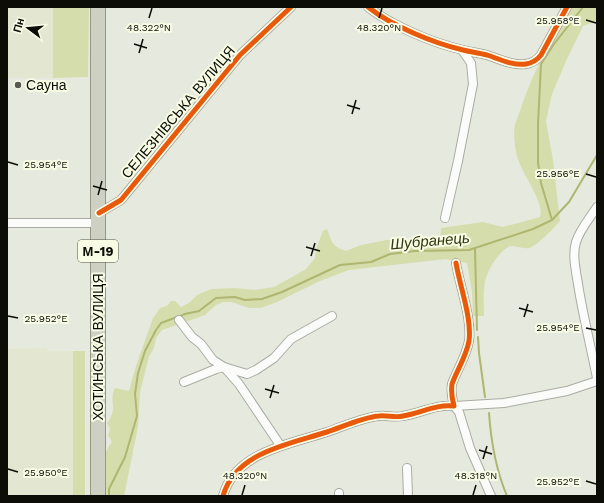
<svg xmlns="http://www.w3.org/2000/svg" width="604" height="503" viewBox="0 0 604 503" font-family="'Work Sans',sans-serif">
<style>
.built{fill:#e3e7d1}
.green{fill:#d6ddac}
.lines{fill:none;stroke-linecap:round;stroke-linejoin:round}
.stream{stroke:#aeb670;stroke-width:2}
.street-casing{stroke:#aaaca3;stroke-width:10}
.highway-casing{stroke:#959887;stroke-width:16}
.street{stroke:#fbfcfa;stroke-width:8}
.highway{stroke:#ced0c4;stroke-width:14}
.cycleway-casing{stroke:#f8fce5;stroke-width:8}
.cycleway{stroke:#e8590c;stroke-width:5}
.ticks{fill:none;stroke:#0c0d06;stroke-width:1.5}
.poi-dot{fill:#585a51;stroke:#f8fce5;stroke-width:1.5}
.labels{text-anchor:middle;stroke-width:4;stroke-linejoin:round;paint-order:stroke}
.shield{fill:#f8fce5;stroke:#535549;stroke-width:1}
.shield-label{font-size:13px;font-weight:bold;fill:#0c0d06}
.poi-label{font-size:14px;fill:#0c0d06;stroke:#f8fce5;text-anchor:start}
.street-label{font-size:14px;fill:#0c0d06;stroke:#f8fce5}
.water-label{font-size:15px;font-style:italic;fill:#33370f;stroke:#f8fce5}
.ticks-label{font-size:10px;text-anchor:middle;fill:#0c0d06;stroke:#f8fce5;stroke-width:4;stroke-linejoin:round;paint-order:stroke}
</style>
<rect width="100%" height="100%" fill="#e6e9dd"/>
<!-- built -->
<g class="built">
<rect x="7" y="7" width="46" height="71"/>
<path d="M47,348v3h38v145h-78v-147z"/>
</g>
<!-- green -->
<g class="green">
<path d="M53,7h36l-1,70 -35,1z"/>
<path d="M572,7h25v14l-14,5 -17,35 -14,33 -6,27 7,39 7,61c-6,7 -23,25 -31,27 -6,1 -13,-2 -19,-2 -12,6 -21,22 -25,35 -2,11 -1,24 -1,35h-11l-1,-24 -5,-29 -21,-4 -97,11 -29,11 -43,21 -16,6h-12l-18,-6h-8l-7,3 -11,10 -43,15 -6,8 -2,10 -5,9 -9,35 -2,35 -14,69h-22c1,-11 1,-38 5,-46 1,-3 3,-5 5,-8l-4,-7 2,-6 -3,-6c12,-16 1,-21 8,-35l14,3 7,-25 17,-48 7,-10 7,-2 4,-5h4l6,6 8,-4 8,-8 14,-6 24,-1 20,2 19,-3 20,-11 12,-7 9,-11 1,-9 7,-18 4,-2c5,13 4,17 19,22l15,-6 26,-5 53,-2 1,-10 42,-6 20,5 37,-10c5,-15 -19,-44 -23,-61 -2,-7 -4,-25 -2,-31 2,-8 6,-15 8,-23 12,-33 29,-66 49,-95z"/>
<rect x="73" y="351" width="12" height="145"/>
</g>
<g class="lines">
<!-- stream -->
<g class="stream">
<path d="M552,220l-11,-37 -3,-21v-38l3,-60 13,-20 29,-37"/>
<path d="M475,249l2,81"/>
<path d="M478,337l1,16 6,44"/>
<path d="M489,413c2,29 7,57 18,83"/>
<path d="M109,496v-7l16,-32 12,-41 -2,-22 3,-21 7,-22 11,-21 5,-7 24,-9 14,-3 17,-13 19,-1 10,3 17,-1 20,-7 58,-27 31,-3 19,-8 25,-3 54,-1 64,-21 19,-9 17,-18 28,-47"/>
</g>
<!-- street casing -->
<g class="street-casing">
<g id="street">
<path d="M368,7c24,19 65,36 95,43 8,2 16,3 24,5 12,4 26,11 39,9 7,-1 11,-4 15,-9l26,-48"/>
<path d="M597,207c-7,11 -17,22 -21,35 -4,13 0,29 2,42 5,32 13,63 19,94"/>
<path d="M99,213l22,-13 119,-145 51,-48"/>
<path d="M445,218l13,-57 15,-77 -2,-21 -9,-13"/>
<path d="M7,223h91"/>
<path d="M179,320l13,17 9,7 12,16 11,7 15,17 41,61"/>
<path d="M184,382l32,-13 8,-2 23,7 9,-4 18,-12 17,-19 41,-23"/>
<path d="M454,406l50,-3 63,-12 30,-10"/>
<path d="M454,406l5,6 11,36 21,48"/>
<path d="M407,468l1,28"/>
<path d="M223,496c12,-44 67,-52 104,-64 15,-5 37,-15 52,-16 8,-1 16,2 24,0 18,-3 33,-12 51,-10 -2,-7 -3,-15 -2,-22 5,-14 14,-27 17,-43 3,-23 -9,-54 -13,-78"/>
<path d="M339,496v-3"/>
</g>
</g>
<!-- highway casing -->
<g class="highway-casing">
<path id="highway" d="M98,496v-489"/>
</g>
<!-- street -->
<use href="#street" class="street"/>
<!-- highway -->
<use href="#highway" class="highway"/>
<!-- cycleway casing -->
<g class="cycleway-casing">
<g id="cycleway">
<path d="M368,7c24,19 65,36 95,43 8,2 16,3 24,5 12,4 26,11 39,9 7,-1 11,-4 15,-9l26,-48"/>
<path d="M99,213l22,-13 119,-145 51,-48"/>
<path d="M223,496c12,-44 67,-52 104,-64 15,-5 37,-15 52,-16 8,-1 16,2 24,0 18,-3 33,-12 51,-10 -2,-7 -3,-15 -2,-22 5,-14 14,-27 17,-43 3,-23 -9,-54 -13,-78"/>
</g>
</g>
<!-- cycleway -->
<use href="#cycleway" class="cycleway"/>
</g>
<!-- ticks -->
<path class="ticks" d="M149,18l3,-10M379,18l3,-10M586,20l10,3M134,44l13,4M139,53l4,-14M347,105l13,4M352,114l4,-14M8,162l10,3M586,174l10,3M93,186l14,4M98,195l4,-14M306,247l14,4M311,256l4,-13M519,308l14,4M8,316l10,2M524,317l4,-13M586,328l10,2M265,389l14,4M270,398l4,-13M479,450l13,4M483,459l4,-13M8,469l10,3M586,481l10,3M242,495l3,-10M473,495l3,-10"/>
<!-- markers -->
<circle class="poi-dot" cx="18" cy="85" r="4"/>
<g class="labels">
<!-- shield labels -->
<rect class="shield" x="78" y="240" width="40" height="22" rx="3"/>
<g class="shield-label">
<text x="98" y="256">М-19</text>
</g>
<!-- poi labels -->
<g class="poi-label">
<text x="26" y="90">Сауна</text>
</g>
<!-- street labels -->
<g class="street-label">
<text transform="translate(178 112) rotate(-50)" y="5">СЕЛЕЗНІВСЬКА ВУЛИЦЯ</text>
<text transform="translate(98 347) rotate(-90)" y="5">ХОТИНСЬКА ВУЛИЦЯ</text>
</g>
<!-- water labels -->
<g class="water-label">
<text transform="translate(430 241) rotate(-5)" y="5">Шубранець</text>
</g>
</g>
<g class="ticks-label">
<text x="558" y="24">25.958°E</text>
<text x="149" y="31">48.322°N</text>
<text x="379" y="31">48.320°N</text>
<text x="46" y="168">25.954°E</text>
<text x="558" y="177">25.956°E</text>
<text x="46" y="322">25.952°E</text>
<text x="558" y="331">25.954°E</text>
<text x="46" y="476">25.950°E</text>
<text x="245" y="479">48.320°N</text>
<text x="476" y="479">48.318°N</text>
<text x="558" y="485">25.952°E</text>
</g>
<!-- border -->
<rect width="604" height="503" fill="none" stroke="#0c0d06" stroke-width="16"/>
<!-- north arrow -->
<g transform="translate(28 28) rotate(286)" stroke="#f8fce5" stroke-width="3" paint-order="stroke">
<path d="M0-3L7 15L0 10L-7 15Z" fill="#0c0d06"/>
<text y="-6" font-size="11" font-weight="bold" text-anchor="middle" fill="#0c0d06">Пн</text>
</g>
</svg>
